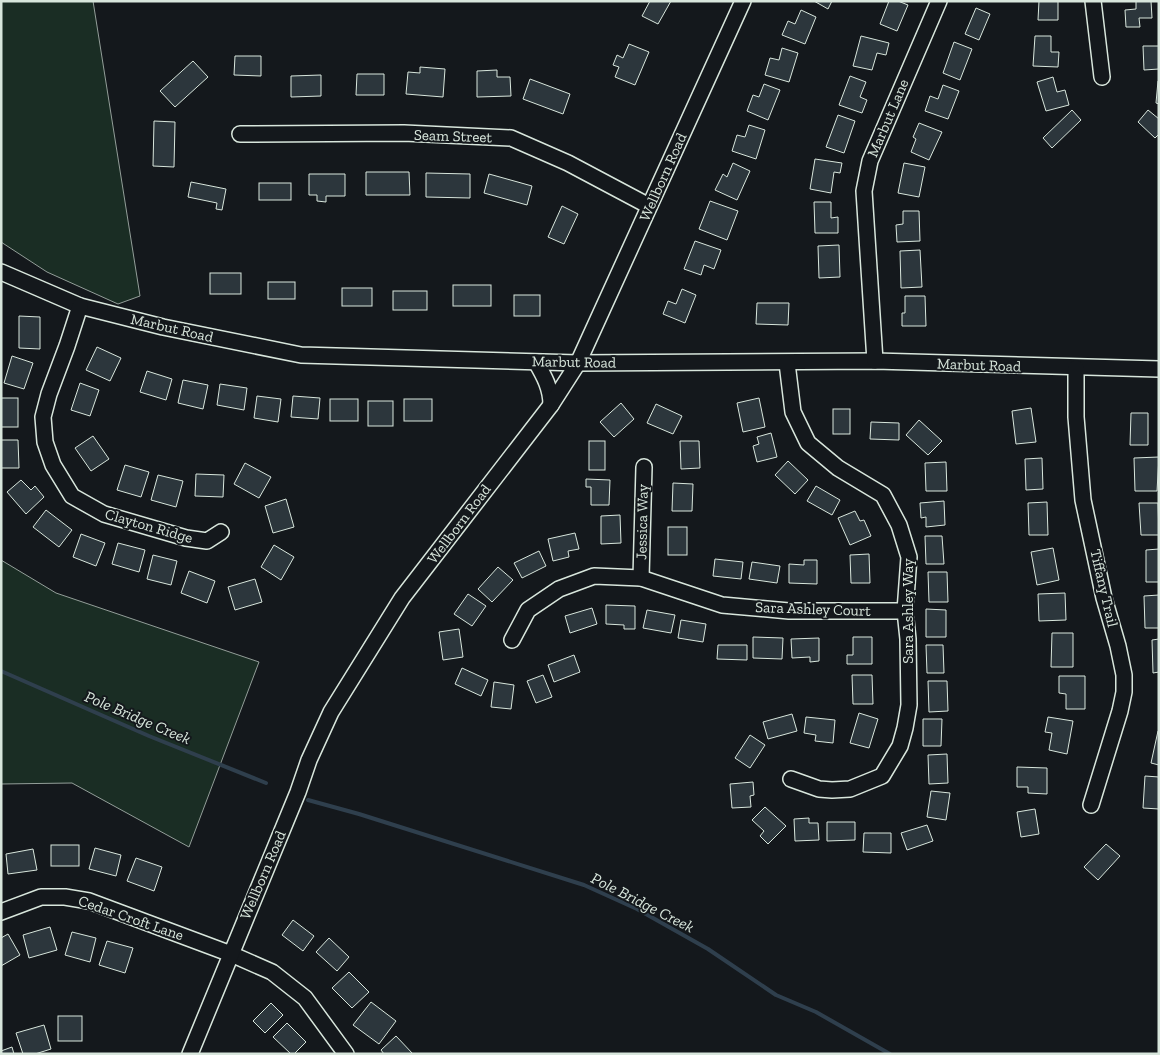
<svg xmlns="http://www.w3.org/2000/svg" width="1160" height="1055" viewBox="0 0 1160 1055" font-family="'Zilla Slab',serif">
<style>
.green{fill:#1a2d24;stroke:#939e99}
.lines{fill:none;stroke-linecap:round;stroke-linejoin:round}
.stream{stroke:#2f3f4d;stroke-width:4}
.building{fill:#2c363c;stroke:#d8e6dc}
.minor-casing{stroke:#d8e6dc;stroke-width:18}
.minor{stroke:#14181c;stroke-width:15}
.labels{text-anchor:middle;stroke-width:4;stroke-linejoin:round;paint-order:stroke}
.street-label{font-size:15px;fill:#d8e6dc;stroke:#14181c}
.water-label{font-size:16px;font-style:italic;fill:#d8e6dc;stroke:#14181c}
</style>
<rect width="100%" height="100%" fill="#14181c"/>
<!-- green -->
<g class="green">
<path d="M1,1h92l47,295 -22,8 -71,-32 -46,-30z"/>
<path d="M1,560l55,33 203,69 -70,185 -117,-64 -71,1z"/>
</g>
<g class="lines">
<!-- stream -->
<g class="stream">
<path d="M1,671l148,65 117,47"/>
<path d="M308,800l51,14 225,71 53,24 71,40 68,46 40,17 74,42"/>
</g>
</g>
<!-- building -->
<g class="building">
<path d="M650,1h21l-13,23 -16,-8z"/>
<path d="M814,1h18l-4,8z"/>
<path d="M889,1h9l10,4 -11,26 -17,-7z"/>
<path d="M1039,1h19v19h-20z"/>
<path d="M1136,1h15l1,17h-13l1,9h-14l-1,-17 11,-1z"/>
<path d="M976,8l14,6 -11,26 -14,-6z"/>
<path d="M801,10l15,7 -11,27 -23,-9 6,-14 7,3z"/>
<path d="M861,36l28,7 -3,12 -9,-2 -5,17 -19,-4z"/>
<path d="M1035,36h16v16h8l-1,15 -25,-1z"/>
<path d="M954,42l18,7 -12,31 -17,-7z"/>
<path d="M629,44l20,8 -14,33 -20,-8 4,-10 -6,-2 4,-10 6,3z"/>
<path d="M1143,46h16v23l-15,1z"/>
<path d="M782,48l16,5 -9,29 -24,-7 5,-17 9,2z"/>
<path d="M235,56h26v20l-27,-1z"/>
<path d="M193,61l15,16 -33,30 -15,-16z"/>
<path d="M420,67l25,2 -2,28 -37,-3 2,-22 12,1z"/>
<path d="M497,70v7h13l1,19 -34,1v-26z"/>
<path d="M357,74h27v21h-28z"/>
<path d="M321,75v21l-30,1v-21z"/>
<path d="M850,76l16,6 -6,15 7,3 -5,13 -23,-8z"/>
<path d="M1053,77l4,15 8,-2 4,15 -23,6 -9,-29z"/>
<path d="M530,79l40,15 -7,20 -40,-15z"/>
<path d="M1158,81h1v23l-3,-1z"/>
<path d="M764,84l16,6 -12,30 -21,-9 6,-16 6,2z"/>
<path d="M943,85l16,6 -11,28 -23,-8 5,-15 8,3z"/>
<path d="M1072,110l9,10 -29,28 -9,-10z"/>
<path d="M1148,110l11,9v15l-4,4 -17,-16z"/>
<path d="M838,115l17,6 -11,32 -18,-6z"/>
<path d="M154,121l21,1 -1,45 -21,-1z"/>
<path d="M919,123l23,9 -13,28 -18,-8 5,-13 -3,-2z"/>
<path d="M749,125l16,5 -9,29 -24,-8 5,-16 8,2z"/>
<path d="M815,159l27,4 -2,10 -6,-1 -3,21 -21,-4z"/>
<path d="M733,163l17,8 -13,29 -22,-10 8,-16 4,3z"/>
<path d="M904,163l21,4 -6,30 -21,-4z"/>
<path d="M366,172h43l1,23h-44z"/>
<path d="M426,173l44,1v24l-44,-1z"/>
<path d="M309,174h36v22h-19v6l-9,-1v-6h-8z"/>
<path d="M489,174l43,12 -5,19 -43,-12z"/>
<path d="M191,182l35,7 -4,21 -6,-1 1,-6 -29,-6z"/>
<rect x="259" y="183" width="32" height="17"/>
<path d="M710,201l28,10 -11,29 -28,-11z"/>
<path d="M814,202h17v16l7,-1v16h-23z"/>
<path d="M562,206l16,8 -14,30 -16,-7z"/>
<path d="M903,211h16l1,30 -23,1 -1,-17 7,-1z"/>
<path d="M695,241l26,9 -7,19 -10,-4 -3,10 -17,-6z"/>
<path d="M839,245l1,32 -21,1 -1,-32z"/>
<path d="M920,250l2,37 -21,1 -1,-37z"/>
<rect x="210" y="273" width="31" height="21"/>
<rect x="268" y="282" width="27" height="17"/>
<rect x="453" y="285" width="38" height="21"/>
<rect x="342" y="288" width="30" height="18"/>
<path d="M682,289l14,6 -11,28 -22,-9 5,-13 8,3z"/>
<rect x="393" y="291" width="34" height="19"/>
<rect x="514" y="295" width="26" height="21"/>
<path d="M905,296h20l1,30h-24v-13h3z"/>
<path d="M757,303h32l-1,22 -32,-1z"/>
<path d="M19,316l21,1v32l-21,-1z"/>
<path d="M97,347l24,11 -11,23 -24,-11z"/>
<path d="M12,356l21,7 -9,26 -20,-6z"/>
<path d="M147,371l25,8 -6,21 -26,-8z"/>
<path d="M183,380l25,5 -5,24 -25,-6z"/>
<path d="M80,383l19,7 -9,26 -19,-6z"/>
<path d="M220,384l27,4 -3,22 -27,-5z"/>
<path d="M257,396l24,3 -3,23 -24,-4z"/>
<path d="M293,396l27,2 -2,21 -27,-2z"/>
<rect x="1" y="398" width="17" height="29"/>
<path d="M759,398l6,29 -22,5 -6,-29z"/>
<rect x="330" y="399" width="28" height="22"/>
<rect x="404" y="399" width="28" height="22"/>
<rect x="368" y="401" width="25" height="25"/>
<path d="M621,403l13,16 -20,18 -14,-15z"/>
<path d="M656,404l26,12 -9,18 -26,-11z"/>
<path d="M1031,408l5,34 -20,2 -4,-33z"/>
<rect x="833" y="409" width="17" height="25"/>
<path d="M1131,413h17v32h-18z"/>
<path d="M919,420l23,21 -14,14 -22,-20z"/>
<path d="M871,422l28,1v17l-29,-1z"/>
<path d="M771,433l6,24 -20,5 -4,-16 6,-2 -2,-7z"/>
<path d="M93,436l16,23 -18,12 -16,-23z"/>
<path d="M1,440h17l1,28h-18z"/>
<rect x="589" y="441" width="16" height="29"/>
<path d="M680,441h19l1,27 -19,1z"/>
<path d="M1159,457l-2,34h-22l-1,-33z"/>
<path d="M1042,458l1,31 -17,1 -1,-31z"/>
<path d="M788,461l20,19 -13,14 -20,-19z"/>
<path d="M946,462l1,29h-21l-1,-28z"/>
<path d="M245,463l26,14 -12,21 -25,-14z"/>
<path d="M125,465l24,7 -8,25 -24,-7z"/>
<path d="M196,474l28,1 -1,22 -28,-1z"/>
<path d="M158,475l25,6 -7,26 -25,-7z"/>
<path d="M586,479l24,1 -1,25h-18v-18h-5z"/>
<path d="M21,480l10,10 4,-4 9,11 -18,17 -19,-22z"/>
<path d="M673,483l20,1 -1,27h-20z"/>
<path d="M816,486l24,14 -8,15 -25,-14z"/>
<path d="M286,499l8,28 -21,6 -8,-27z"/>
<path d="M944,501l1,24 -19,2v-10l-5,1 -1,-15z"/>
<path d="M1047,502l1,33h-19l-1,-32z"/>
<path d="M1139,503h19l1,32h-18z"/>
<path d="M46,510l26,20 -13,17 -26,-20z"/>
<path d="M855,511l5,10 4,-1 7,16 -21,9 -12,-27z"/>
<path d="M620,515l1,28 -20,1v-28z"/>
<rect x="668" y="527" width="19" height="28"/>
<path d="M575,533l4,16 -11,2 1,6 -16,4 -5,-22z"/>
<path d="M81,534l24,9 -9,23 -23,-9z"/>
<path d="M925,536h17l2,28h-18z"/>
<path d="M118,543l27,7 -6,22 -27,-8z"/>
<path d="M274,545l20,12 -13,23 -20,-13z"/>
<path d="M1053,548l6,32 -22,5 -6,-33z"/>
<path d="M1159,549v33h-13v-32z"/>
<path d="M539,551l7,15 -24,12 -8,-15z"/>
<path d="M869,554l1,29h-19l-1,-28z"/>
<path d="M153,555l24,6 -6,24 -24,-6z"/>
<path d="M715,559l28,3 -2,17 -28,-3z"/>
<path d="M804,560h13v24l-28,-1v-19l15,1z"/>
<path d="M752,562l28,4 -3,17 -28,-4z"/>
<path d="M498,567l15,13 -21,22 -14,-13z"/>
<path d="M189,571l26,10 -8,22 -26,-10z"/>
<path d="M928,572h19l1,30h-19z"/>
<path d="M255,579l7,23 -27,8 -7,-23z"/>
<path d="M1065,593l1,27 -27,1 -1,-27z"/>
<path d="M468,594l18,12 -14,20 -18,-12z"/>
<path d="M1159,595v33h-14l-1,-32z"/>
<path d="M606,605l29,1v23h-11v-4l-18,-1z"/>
<path d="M592,608l5,16 -27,9 -5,-17z"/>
<path d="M926,609l20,1v27h-20z"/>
<path d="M647,610l28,5 -4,18 -28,-5z"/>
<path d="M681,620l25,4 -3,18 -25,-4z"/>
<path d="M459,629l4,28 -20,3 -4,-28z"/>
<path d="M1052,633h21v34h-22z"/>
<path d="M753,637l30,1 -1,21 -29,-1z"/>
<path d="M853,637h19v27h-25v-9h6z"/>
<path d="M819,638v23l-9,1v-5l-18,1 -1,-19z"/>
<path d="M1159,639v33l-6,1 -1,-33z"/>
<path d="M718,645h29v15l-30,-1z"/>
<path d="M926,645h17l1,28h-17z"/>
<path d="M574,655l6,17 -26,10 -6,-17z"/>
<path d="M462,668l26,12 -7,16 -26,-12z"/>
<path d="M543,675l9,22 -16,6 -9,-22z"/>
<path d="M852,675h20l1,29h-20z"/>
<path d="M1059,676h26v33h-19v-15l-7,-1z"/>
<path d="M928,681h19l1,30 -19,1z"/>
<path d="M494,682l20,3 -3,24 -20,-2z"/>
<path d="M859,713l19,6 -9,29 -19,-5z"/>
<path d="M792,714l5,17 -29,8 -5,-17z"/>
<path d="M806,717l29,3 -2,23 -18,-2 1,-6 -12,-2z"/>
<path d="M1048,717l25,4 -6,33 -18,-4 3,-17 -7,-1z"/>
<path d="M923,719h19l-1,27h-18z"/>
<path d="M1158,731h1v34l-8,-2z"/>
<path d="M750,735l15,10 -15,23 -15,-10z"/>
<path d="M947,754l1,29 -19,1 -1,-29z"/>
<path d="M1017,767l30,1v26l-19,-1v-6h-11z"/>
<path d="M1145,776l14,1v32l-16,-1z"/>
<path d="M753,782l1,13 -4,1 1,11 -19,1 -2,-24z"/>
<path d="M931,791l19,2 -4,27 -19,-3z"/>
<path d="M765,807l21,19 -18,18 -8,-8 4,-5 -12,-11z"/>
<path d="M1035,809l4,25 -18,3 -4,-25z"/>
<path d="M809,818v5h9l1,17 -24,1 -1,-22z"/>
<path d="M827,822h28v18l-28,1z"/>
<path d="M927,825l6,16 -26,9 -6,-17z"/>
<path d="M864,833h27v20l-28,-1z"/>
<path d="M1106,844l14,12 -22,24 -14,-13z"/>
<rect x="51" y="845" width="28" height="21"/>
<path d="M95,848l26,7 -5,21 -27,-7z"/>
<path d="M33,849l4,21 -29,4 -2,-20z"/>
<path d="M136,858l26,9 -8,24 -27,-10z"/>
<path d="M293,920l21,16 -11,15 -21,-16z"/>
<path d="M50,927l7,23 -28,8 -6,-23z"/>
<path d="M72,932l24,6 -6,24 -25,-7z"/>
<path d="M8,934l12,21 -19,11v-28z"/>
<path d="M329,938l20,19 -12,14 -21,-19z"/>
<path d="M107,941l26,7 -8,25 -26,-8z"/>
<path d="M349,972l20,20 -17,16 -20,-20z"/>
<path d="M371,1002l25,19 -17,23 -26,-19z"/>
<path d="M271,1003l12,12 -18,18 -12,-12z"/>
<rect x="58" y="1016" width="24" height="25"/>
<path d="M287,1023l19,19 -12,12h-3l-18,-17z"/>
<path d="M44,1025l7,24 -16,5h-12l-7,-21z"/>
<path d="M396,1036l17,18h-29l-3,-4z"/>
<path d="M12,1047l2,7h-13v-3z"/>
</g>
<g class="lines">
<!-- minor casing -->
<g class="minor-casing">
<g id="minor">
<path d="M1093,1l9,76"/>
<path d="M240,134l164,-1 107,5 57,25 81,43"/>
<path d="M1,272l79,34 83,21 138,28 277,8 297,-2 284,8"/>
<path d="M80,306l-13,40 -18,48 -6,23 2,25 8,23 19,31 32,18 82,24 21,3 14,-9"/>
<path d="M875,361l-11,-170 6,-30 69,-160"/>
<path d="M536,362c8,14 15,26 15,43"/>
<path d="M787,363l6,49 15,31 30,25 45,27 16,30 10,32 -4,54 3,28 1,66 -4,23 -5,18 -18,30 -32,13 -18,1 -13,-1 -28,-10"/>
<path d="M1076,368v49l7,83 21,98 14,48 6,29v17l-4,19 -29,94"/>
<path d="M641,578l3,-111"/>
<path d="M512,640l16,-30 31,-21 35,-13 47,2 81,27 67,6h116"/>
<path d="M1,912l40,-15h24l24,4 142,53 41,18 33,26 41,56"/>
<path d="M190,1054l108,-262 11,-32 22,-48 71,-114 149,-193 27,-42 165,-362"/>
</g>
</g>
<!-- minor -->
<use href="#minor" class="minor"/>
</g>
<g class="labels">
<!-- street labels -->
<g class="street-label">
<text transform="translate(888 118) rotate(-67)" y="5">Marbut Lane</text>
<text transform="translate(453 136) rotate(2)" y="5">Seam Street</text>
<text transform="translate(663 177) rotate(-66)" y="5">Wellborn Road</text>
<text transform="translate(172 328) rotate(13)" y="5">Marbut Road</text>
<text transform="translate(574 362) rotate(1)" y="5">Marbut Road</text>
<text transform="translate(979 365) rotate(2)" y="5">Marbut Road</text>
<text transform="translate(642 522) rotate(-89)" y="5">Jessica Way</text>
<text transform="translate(459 524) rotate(-53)" y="5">Wellborn Road</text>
<text transform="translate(149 526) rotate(16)" y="5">Clayton Ridge</text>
<text transform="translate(1104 588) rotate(77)" y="5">Tiffany Trail</text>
<text transform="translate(813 609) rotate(2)" y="5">Sara Ashley Court</text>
<text transform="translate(908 611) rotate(-90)" y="5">Sara Ashley Way</text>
<text transform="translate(263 875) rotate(-67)" y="5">Wellborn Road</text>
<text transform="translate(131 918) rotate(19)" y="5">Cedar Croft Lane</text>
</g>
<!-- water labels -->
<g class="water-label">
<text transform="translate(138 717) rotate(23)" y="6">Pole Bridge Creek</text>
<text transform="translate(643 902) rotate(27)" y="6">Pole Bridge Creek</text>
</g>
</g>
<!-- border -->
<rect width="1160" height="1055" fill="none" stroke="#d8e6dc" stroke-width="5"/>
</svg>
